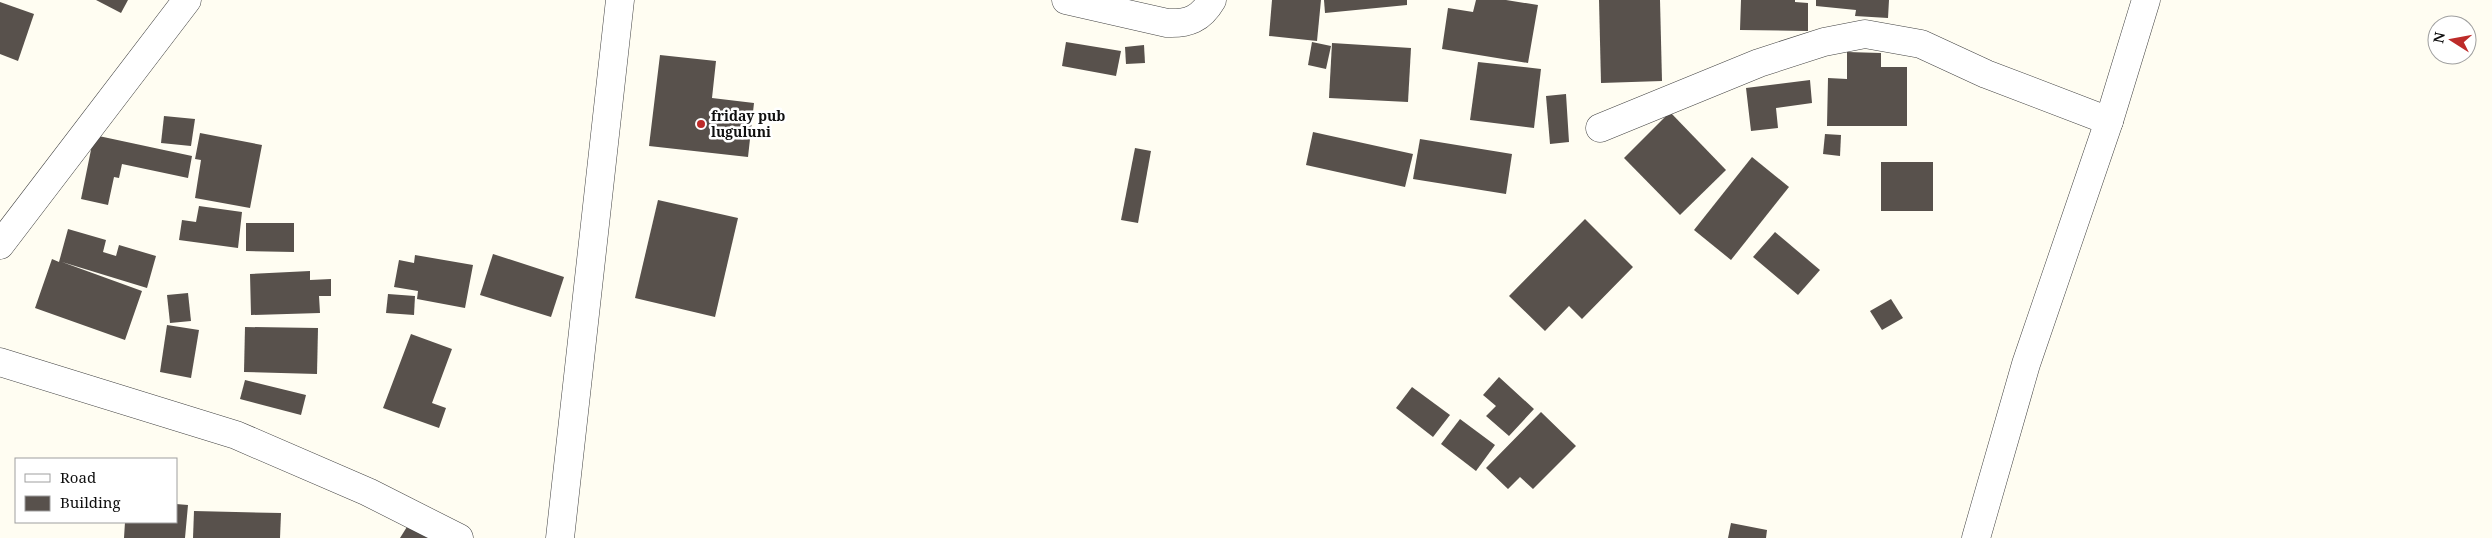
<svg xmlns="http://www.w3.org/2000/svg" width="2492" height="538" viewBox="0 0 2492 538" font-family="'Noto Serif',serif">
<style>
.building{fill:#58514c}
.lines{fill:none;stroke-linecap:round;stroke-linejoin:round}
.minor-casing{stroke:#424242;stroke-width:29}
.minor{stroke:#fff;stroke-width:28}
.poi-dot{fill:#bd2b29;stroke:#fff;stroke-width:2}
.labels{text-anchor:middle;stroke-width:5;stroke-linejoin:round;paint-order:stroke}
.poi-label{font-size:14px;font-weight:bold;fill:#0f0f0f;stroke:#fff;text-anchor:start}
</style>
<rect width="100%" height="100%" fill="#fffdf2"/>
<!-- building -->
<g class="building">
<path d="M96,0h32l-7,13z"/>
<path d="M1272,0h49l-4,41 -48,-5z"/>
<path d="M1324,0h83v5l-82,8z"/>
<path d="M1476,0h30l32,5 -10,58 -86,-14 6,-41 25,4z"/>
<path d="M1599,0h61l2,81 -61,2z"/>
<path d="M1741,0h54v2l13,1v28l-68,-1z"/>
<path d="M1816,0h73l-1,18 -33,-2 1,-6 -40,-4z"/>
<path d="M0,2l34,12 -16,47 -18,-7z"/>
<path d="M1066,42l55,9 -5,25 -54,-10z"/>
<path d="M1312,42l19,4 -5,23 -18,-4z"/>
<path d="M1332,43l79,5 -3,54 -79,-4z"/>
<path d="M1144,45l1,18 -19,1 -1,-17z"/>
<path d="M1847,52l34,1v14h26v59h-80l1,-48 19,1z"/>
<path d="M660,55l56,6 -4,37 42,5 -6,54 -99,-11z"/>
<path d="M1478,62l63,7 -7,59 -64,-8z"/>
<path d="M1810,80l2,23 -36,5 2,20 -27,3 -5,-43z"/>
<path d="M1566,94l3,48 -19,2 -4,-48z"/>
<path d="M1670,112l56,58 -46,45 -56,-57z"/>
<path d="M164,116l31,3 -4,27 -30,-3z"/>
<path d="M1313,132l100,22 -8,33 -99,-22z"/>
<path d="M200,133l62,12 -12,63 -55,-10 6,-38 -6,-1z"/>
<path d="M1825,134l16,1 -1,21 -17,-2z"/>
<path d="M94,135l98,21 -4,22 -66,-14 -3,14 -5,-1 -6,28 -27,-6z"/>
<path d="M1420,139l92,15 -6,40 -93,-15z"/>
<path d="M1135,148l16,3 -13,72 -17,-3z"/>
<path d="M1752,157l37,30 -58,73 -37,-30z"/>
<rect x="1881" y="162" width="52" height="49"/>
<path d="M658,200l80,18 -23,99 -80,-19z"/>
<path d="M199,206l43,6 -4,36 -59,-8 3,-20 14,2z"/>
<path d="M1585,219l48,48 -51,52 -13,-13 -24,25 -36,-35z"/>
<path d="M246,223h48v29l-48,-1z"/>
<path d="M68,229l38,11 -3,12 13,4 3,-11 37,11 -9,32 -85,-26 80,29 -17,49 -90,-32 17,-49 7,3z"/>
<path d="M1775,232l45,38 -22,25 -45,-38z"/>
<path d="M493,254l71,23 -13,40 -71,-22z"/>
<path d="M415,255l58,10 -8,43 -48,-9 1,-8 -24,-4 5,-27 15,3z"/>
<path d="M310,271v9l21,-1v17h-12l1,17 -69,2 -1,-41z"/>
<path d="M188,293l3,28 -21,2 -3,-28z"/>
<path d="M388,294l27,2 -1,19 -28,-2z"/>
<path d="M1891,299l12,19 -21,12 -12,-19z"/>
<path d="M167,325l32,5 -8,48 -31,-6z"/>
<path d="M245,327l73,1 -1,46 -73,-2z"/>
<path d="M411,334l41,15 -20,54 14,5 -7,20 -56,-20z"/>
<path d="M1499,377l35,32 -25,27 -23,-20 10,-10 -13,-11z"/>
<path d="M245,380l61,15 -5,20 -61,-16z"/>
<path d="M1412,387l38,28 -17,22 -37,-29z"/>
<path d="M1541,412l35,34 -43,43 -13,-12 -12,12 -22,-21z"/>
<path d="M1460,419l35,26 -19,26 -35,-27z"/>
<path d="M176,504l12,1 -3,33h-61l1,-16h51z"/>
<path d="M194,511l87,2 -1,25h-87z"/>
<path d="M410,522l26,16h-36z"/>
<path d="M1731,523l36,7 -1,8h-38z"/>
</g>
<g class="lines">
<!-- minor casing -->
<g class="minor-casing">
<g id="minor">
<path d="M1066,0l101,23c21,1 34,-4 45,-23"/>
<path d="M1600,128l159,-65 65,-21 41,-8 56,10 65,30 123,47"/>
<path d="M0,245l187,-245"/>
<path d="M0,362l236,73 132,57 91,46"/>
<path d="M560,538l60,-538"/>
<path d="M1976,538l50,-174 83,-243 37,-121"/>
</g>
</g>
<!-- minor -->
<use href="#minor" class="minor"/>
</g>
<!-- markers -->
<circle class="poi-dot" cx="701" cy="124" r="5"/>
<g class="labels">
<!-- poi labels -->
<g class="poi-label">
<text x="711" y="121">friday pub<tspan x="711" dy="16">luguluni</tspan></text>
</g>
</g>
<!-- legend -->
<rect x="15" y="458" width="162" height="65" fill="#ffffff" stroke="#9f9f9f"/>
<rect x="25" y="474" width="25" height="8" fill="#ffffff" stroke="#9f9f9f"/>
<text x="60" y="483" font-size="15" fill="#0f0f0f">Road</text>
<rect x="25" y="496" width="25" height="15" fill="#58514c" stroke="#9f9f9f"/>
<text x="60" y="508" font-size="15" fill="#0f0f0f">Building</text>
<!-- north arrow -->
<g transform="translate(2452 40) rotate(281)"><circle r="24" fill="#ffffff" stroke="#9f9f9f"/>
<path d="M0-4L9 19L0 12L-9 19Z" fill="#bd2b29"/>
<text y="-8" font-size="14" font-weight="bold" text-anchor="middle" fill="#0f0f0f">N</text>
</g>
</svg>
